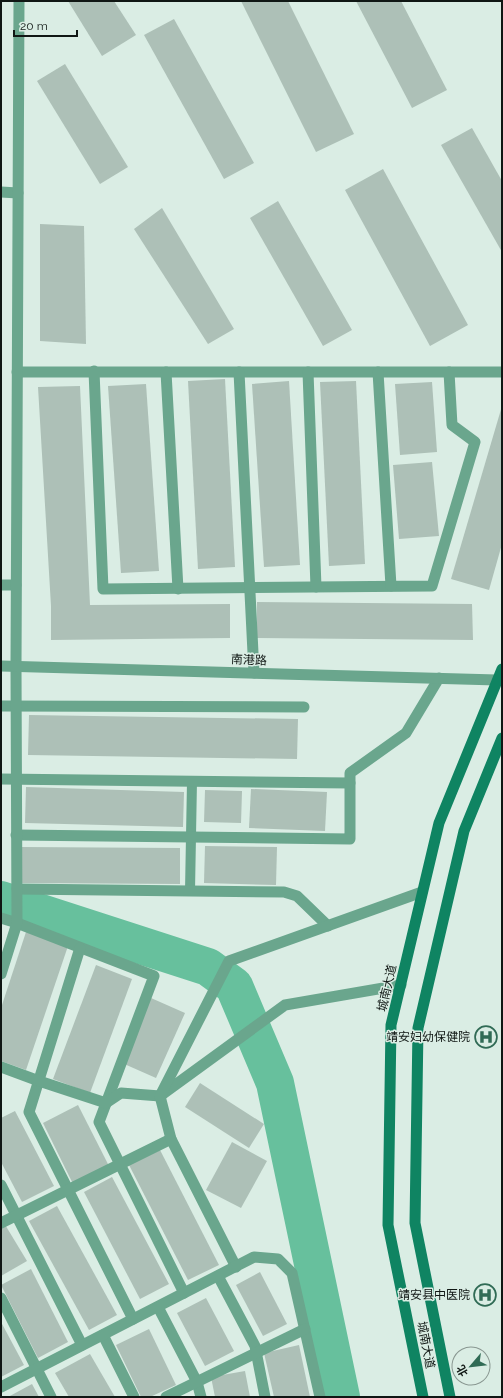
<svg xmlns="http://www.w3.org/2000/svg" width="503" height="1398" viewBox="0 0 503 1398" font-family="Raleway,'Noto Sans SC',sans-serif">
<style>
.lines{fill:none;stroke-linecap:round;stroke-linejoin:round}
.river{stroke:#67c09d;stroke-width:38}
.building{fill:#adc0b7}
.service{stroke:#6aa68d;stroke-width:10}
.minor{stroke:#6aa68d;stroke-width:11}
.tertiary{stroke:#6aa68d;stroke-width:11}
.secondary{stroke:#0f8462;stroke-width:11}
.labels{text-anchor:middle;stroke-width:3;stroke-linejoin:round;paint-order:stroke}
.street-label{font-size:12px;fill:#101714;stroke:#daede4}
.poi-label{font-size:12px;fill:#101714;stroke:#daede4;text-anchor:end}
</style>
<rect width="100%" height="100%" fill="#daede4"/>
<g class="lines">
<!-- river -->
<path class="river" d="M1,900l207,67 26,19 41,97 66,314"/>
</g>
<!-- building -->
<g class="building">
<path d="M68,1h46l22,34 -34,21z"/>
<path d="M241,1h47l66,133 -38,18z"/>
<path d="M356,1h45l46,89 -35,18z"/>
<path d="M174,19l80,144 -30,16 -80,-144z"/>
<path d="M65,64l63,103 -28,17 -63,-103z"/>
<path d="M472,128l30,53v71l-61,-107z"/>
<path d="M383,169l85,156 -38,21 -85,-156z"/>
<path d="M278,201l74,129 -29,16 -73,-128z"/>
<path d="M162,208l72,121 -26,15 -74,-115z"/>
<path d="M40,224l44,2 2,118 -46,-3z"/>
<path d="M225,379l10,188 -37,2 -10,-188z"/>
<path d="M289,381l11,184 -36,2 -12,-183z"/>
<path d="M356,381l9,183 -36,2 -9,-184z"/>
<path d="M432,382l5,70 -37,3 -5,-71z"/>
<path d="M146,384l13,187 -38,2 -13,-187z"/>
<path d="M80,386l10,219 140,-1v34l-179,2v-34l-13,-219z"/>
<path d="M502,406v138l-13,46 -38,-11z"/>
<path d="M432,462l7,74 -40,3 -6,-74z"/>
<path d="M257,602l215,2 1,36 -216,-2z"/>
<path d="M29,715l269,4 -1,40 -269,-4z"/>
<path d="M26,787l158,5 -1,35 -158,-4z"/>
<path d="M251,789l76,3 -2,39 -76,-3z"/>
<path d="M205,790l37,1 -1,32 -37,-1z"/>
<path d="M205,846l72,1 -1,38 -72,-2z"/>
<path d="M22,847l158,1v36l-158,-1z"/>
<path d="M26,932l42,14 -42,124 -25,-9v-53z"/>
<path d="M96,965l36,14 -42,114 -37,-14z"/>
<path d="M151,998l34,15 -29,65 -34,-15z"/>
<path d="M200,1083l64,41 -15,24 -64,-41z"/>
<path d="M78,1105l32,63 -36,18 -31,-63z"/>
<path d="M15,1111l39,75 -32,16 -21,-40v-44z"/>
<path d="M232,1142l35,19 -26,47 -35,-18z"/>
<path d="M160,1150l59,115 -31,15 -59,-115z"/>
<path d="M112,1177l57,107 -29,15 -56,-107z"/>
<path d="M57,1206l60,109 -28,15 -60,-109z"/>
<path d="M4,1223l23,38 -26,15v-51z"/>
<path d="M31,1269l37,73 -30,16 -37,-73z"/>
<path d="M260,1272l27,52 -24,12 -27,-51z"/>
<path d="M206,1298l28,53 -29,15 -28,-53z"/>
<path d="M1,1322l23,43 -23,12z"/>
<path d="M149,1329l27,56 -26,12h-9l-25,-52z"/>
<path d="M299,1345l11,52h-36l-10,-44z"/>
<path d="M90,1354l25,43h-46l-14,-24z"/>
<path d="M245,1371l5,26h-35l-4,-20z"/>
<path d="M32,1384l7,13h-31z"/>
</g>
<g class="lines">
<!-- service -->
<path class="service" d="M190,891l2,-110"/>
<!-- minor -->
<g class="minor">
<path d="M1,192l17,1"/>
<path d="M94,371l9,218 329,-3 43,-144 -23,-17 -3,-53"/>
<path d="M17,372h485"/>
<path d="M166,372l12,217"/>
<path d="M239,372l15,301"/>
<path d="M308,372l8,215"/>
<path d="M378,372l13,214"/>
<path d="M1,585h15"/>
<path d="M1,706l303,1"/>
<path d="M1,779l349,4"/>
<path d="M16,835l334,4v-66l56,-40 33,-55"/>
<path d="M17,889l267,3 13,4 31,30"/>
<path d="M1,918l16,5 137,53 -55,146 85,171"/>
<path d="M80,948l-51,164 104,207"/>
<path d="M1,974l16,-51 -1,-257 3,-665"/>
<path d="M1,1067l38,14 67,22 15,-10 39,3 125,-91 116,-20"/>
<path d="M1,1185l81,160"/>
<path d="M1,1223l170,-84"/>
<path d="M236,1267l-65,-128 -11,-43 69,-135 193,-69"/>
<path d="M218,1276l37,70 10,51"/>
<path d="M1,1298l50,99"/>
<path d="M158,1307l39,75 4,15"/>
<path d="M103,1335l31,62"/>
<path d="M1,1387l253,-130 24,2 14,14 28,124"/>
<path d="M166,1397l139,-68"/>
</g>
<!-- tertiary -->
<path class="tertiary" d="M1,666l496,14"/>
<!-- secondary -->
<g class="secondary">
<path d="M423,1397l-35,-172 3,-200 48,-202 63,-154"/>
<path d="M450,1397l-35,-174 3,-195 46,-197 38,-93"/>
</g>
</g>
<!-- icons -->
<defs>
<g id="hospital-ring" transform="scale(1.15)"><circle r="9.5" fill="#daede4" stroke="#306b55" stroke-width="1.5"/><path d="M-5-5h3v3.5h4V-5h3V5h-3V1.5h-4V5h-3Z" fill="#306b55"/></g>
</defs>
<g fill-rule="evenodd">
<use href="#hospital-ring" x="486" y="1037"/>
<use href="#hospital-ring" x="485" y="1295"/>
</g>
<g class="labels">
<!-- street labels -->
<g class="street-label">
<text transform="translate(249 660) rotate(2)" y="4">南港路</text>
<text transform="translate(387 988) rotate(-77)" y="4">城南大道</text>
<text transform="translate(426 1345) rotate(79)" y="4">城南大道</text>
</g>
<!-- poi labels -->
<g class="poi-label">
<text x="470" y="1041">靖安妇幼保健院</text>
<text x="470" y="1299">靖安县中医院</text>
</g>
</g>
<!-- border -->
<rect width="503" height="1398" fill="none" stroke="#101714" stroke-width="4"/>
<!-- north arrow -->
<g transform="translate(471 1366) rotate(242)"><circle r="19" fill="#daede4" stroke="#899791"/>
<path d="M0-3L7 15L0 10L-7 15Z" fill="#306b55"/>
<text y="-6" font-size="11" font-weight="bold" text-anchor="middle" fill="#101714">北</text>
</g>
<!-- scale -->
<path d="M14 30v6h63v-6" fill="none" stroke="#101714" stroke-width="2"/>
<text x="20" y="30" font-size="12" fill="#101714" stroke="#daede4" stroke-width="3" paint-order="stroke">20 m</text>
</svg>
